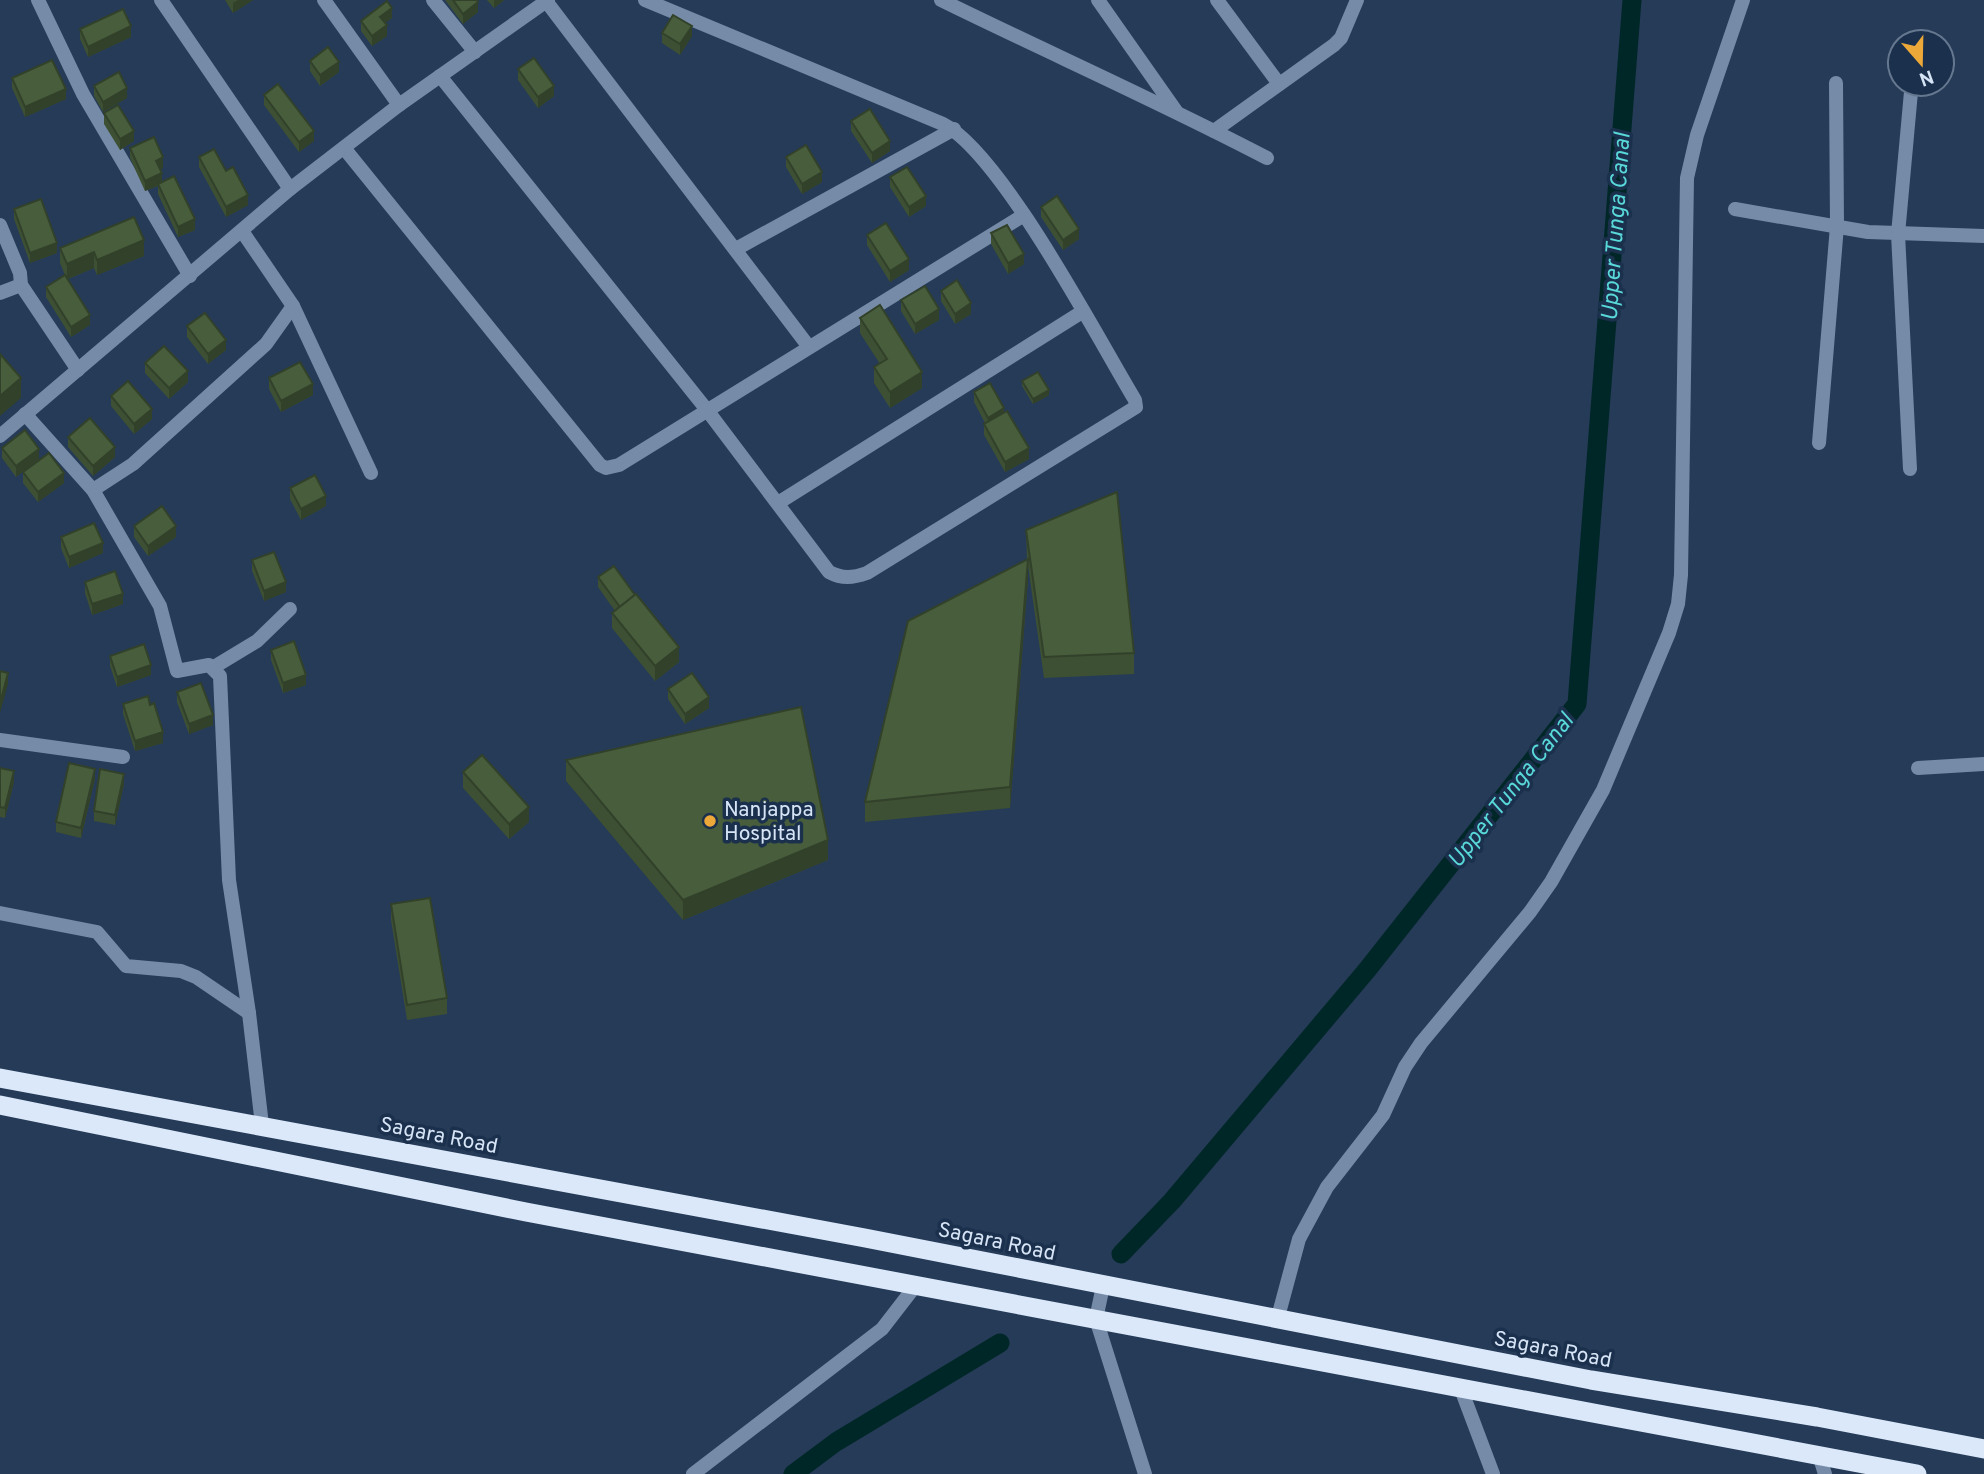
<svg xmlns="http://www.w3.org/2000/svg" width="1984" height="1474" viewBox="0 0 1984 1474" font-family="Overpass,sans-serif">
<style>
.lines{fill:none;stroke-linecap:round;stroke-linejoin:round}
.canal{stroke:#002727;stroke-width:19}
.minor{stroke:#768ba7;stroke-width:14}
.trunk{stroke:#dbe8fa;stroke-width:19}
.wall{fill:#3d5034}
.shaded-wall{fill:#32412a}
.building{fill:#475d3c;stroke:#32412a;stroke-width:2}
.poi-dot{fill:#eca93a;stroke:#1b304c;stroke-width:2.5}
.labels{text-anchor:middle;stroke-width:7;stroke-linejoin:round;paint-order:stroke}
.poi-label{font-size:21px;fill:#d6e4f6;stroke:#1b304c;text-anchor:start}
.street-label{font-size:21px;fill:#d6e4f6;stroke:#1b304c}
.water-label{font-size:23px;font-style:italic;fill:#59d8da;stroke:#1b304c}
</style>
<rect width="100%" height="100%" fill="#253b57"/>
<g class="lines">
<!-- canal -->
<g class="canal">
<path d="M1121,1254l51,-53 195,-231 210,-266 55,-704"/>
<path d="M793,1474l43,-32 164,-99"/>
</g>
<!-- minor -->
<g class="minor">
<path d="M38,0l45,94 107,182"/>
<path d="M161,0l129,189"/>
<path d="M324,0l75,105"/>
<path d="M433,0l42,52"/>
<path d="M941,0c108,53 219,102 326,158"/>
<path d="M1098,0l78,111"/>
<path d="M1217,0l62,84"/>
<path d="M546,1l263,346"/>
<path d="M440,76l267,334 122,162c13,7 24,6 38,1l269,-166 -1,-7c-38,-63 -134,-247 -192,-276l-298,-124"/>
<path d="M1214,131l120,-86 7,-7 16,-38"/>
<path d="M344,148l256,317 6,3 13,-3 405,-250"/>
<path d="M1735,209l133,23 116,4"/>
<path d="M0,225l20,48 1,12 57,85"/>
<path d="M242,231l51,75 78,167"/>
<path d="M736,249l218,-120"/>
<path d="M0,293l21,-8"/>
<path d="M25,414l68,76 67,116 17,65 32,-6 11,11 9,204 20,133 13,112"/>
<path d="M0,436l290,-247 109,-84 149,-105"/>
<path d="M1819,443l18,-217 -1,-143"/>
<path d="M1910,469l-12,-235 13,-142"/>
<path d="M93,490l40,-26 133,-120 27,-38"/>
<path d="M778,503l304,-191"/>
<path d="M214,667l43,-26 33,-32"/>
<path d="M0,740l123,17"/>
<path d="M1918,768l66,-4"/>
<path d="M0,913l97,19 29,34 55,5 15,6 53,36"/>
<path d="M1103,1286l-7,33 49,155"/>
<path d="M1278,1317l21,-78 28,-52 56,-72 22,-48 16,-24 109,-131 21,-30 52,-92 66,-157 9,-29 3,-29 6,-397 10,-43 46,-135"/>
<path d="M1461,1389l32,85"/>
<path d="M1819,1455l6,19"/>
<path d="M693,1474l189,-145 34,-44"/>
</g>
<!-- trunk -->
<g class="trunk">
<path d="M0,1078l865,160 726,142 226,37 167,32"/>
<path d="M0,1105l526,107 1391,262"/>
</g>
</g>
<!-- wall -->
<g class="wall">
<path d="M225,0h28l-20,13z"/>
<path d="M445,0h32l1,12 -15,12z"/>
<path d="M487,0h17l-10,8z"/>
<path d="M392,18l-7,5 2,13 -15,10 -11,-15v-10z"/>
<path d="M80,29l51,8 -43,20 -8,-18z"/>
<path d="M662,33l30,3 -12,19 -18,-12z"/>
<path d="M310,61l29,11 -19,14 -10,-15z"/>
<path d="M518,69l36,27 -16,12 -20,-28z"/>
<path d="M12,78l54,21 -41,18 -13,-29z"/>
<path d="M94,86l33,12 -24,14 -9,-16z"/>
<path d="M264,95l50,46 -15,11 -35,-47z"/>
<path d="M104,113l30,28 -14,9 -16,-26z"/>
<path d="M851,121l39,30 -18,12 -21,-32z"/>
<path d="M130,148l33,20 -3,1 2,13 33,48 -17,7 -20,-43v-8l-13,5 -15,-33z"/>
<path d="M199,157l27,14 22,34 -22,12 -27,-50z"/>
<path d="M786,157l36,25 -20,12 -16,-27z"/>
<path d="M890,177l36,29 -17,11 -19,-30z"/>
<path d="M1041,207l38,32 -16,11 -22,-33z"/>
<path d="M14,209l43,44 -27,10 -16,-44z"/>
<path d="M991,233l33,31 -16,10 -17,-30z"/>
<path d="M867,235l42,35 -19,12 -23,-37z"/>
<path d="M60,248l84,8 -47,19 -3,-7 -26,11 22,46 -19,12 -25,-40v-10l19,-12 -5,-12z"/>
<path d="M941,291l30,23 -16,10 -14,-23z"/>
<path d="M901,300l38,20 -24,14 -14,-23z"/>
<path d="M860,318l62,70 -32,20 -16,-25v-16l6,-3 -20,-31z"/>
<path d="M187,326l39,24 -18,14 -21,-27z"/>
<path d="M145,363l43,19 -19,17 -24,-26z"/>
<path d="M269,378l44,17 -32,17 -12,-23z"/>
<path d="M1022,381l27,14 -16,9 -11,-18z"/>
<path d="M974,392l30,20 25,47 -24,13 -21,-37v-11l1,-1 -11,-21z"/>
<path d="M111,396l41,23 -18,15 -23,-28z"/>
<path d="M68,437l47,20 -22,19 -25,-29z"/>
<path d="M2,448l37,11 -23,18 -14,-19z"/>
<path d="M23,472l41,11 -26,19 -15,-19z"/>
<path d="M290,488l36,18 -25,14 -11,-21z"/>
<path d="M134,526l42,11 -28,19 -14,-19z"/>
<path d="M1026,530l108,123v21l-90,4 -16,-112v13l-18,229 -145,14v-20l162,-243z"/>
<path d="M61,537l42,16 -34,15 -8,-20z"/>
<path d="M252,560l34,32 -22,9 -12,-30z"/>
<path d="M598,577l81,85 -24,19 -43,-53v-15l3,-2 -17,-24z"/>
<path d="M85,582l38,22 -31,11 -7,-22z"/>
<path d="M271,650l35,35 -23,8 -12,-33z"/>
<path d="M110,656l41,19 -34,12 -7,-21z"/>
<path d="M668,689l41,19 -24,16 -17,-25z"/>
<path d="M177,692l36,33 -24,9 -12,-32z"/>
<path d="M123,704l27,1 13,38 -28,8 -12,-37z"/>
<path d="M566,760l262,100 -145,60 -117,-139z"/>
<path d="M0,768l14,14 -9,36 -5,-1z"/>
<path d="M463,772l66,50 -20,17 -46,-51z"/>
<path d="M95,779l-14,59 -25,-6v-10z"/>
<path d="M124,784l-9,41 -21,-4v-10z"/>
<path d="M391,904l56,94v16l-40,6 -16,-100z"/>
</g>
<!-- shaded-wall -->
<g class="shaded-wall">
<path d="M238,0h15l-20,13v-10z"/>
<path d="M494,0h10l-10,8z"/>
<path d="M478,2v10l-15,12v-10z"/>
<path d="M392,8v10l-12,9v-10z"/>
<path d="M387,25v11l-15,10v-10z"/>
<path d="M131,26v11l-43,20v-10z"/>
<path d="M692,26v10l-12,19v-11z"/>
<path d="M339,62v10l-19,14v-11z"/>
<path d="M554,86v10l-16,12v-11z"/>
<path d="M127,88v10l-24,14v-10z"/>
<path d="M66,89v10l-41,18v-10z"/>
<path d="M134,131v10l-14,9v-11z"/>
<path d="M314,131v10l-15,11v-10z"/>
<path d="M890,141v10l-18,12v-10z"/>
<path d="M163,157v11l-7,3v-10z"/>
<path d="M822,172v10l-20,12v-10z"/>
<path d="M162,173v11l-17,7v-10z"/>
<path d="M248,195v10l-22,12v-10z"/>
<path d="M926,196v10l-17,11v-10z"/>
<path d="M195,219v11l-17,7v-10z"/>
<path d="M1079,229v10l-16,11v-10z"/>
<path d="M144,240v16l-47,19v-15z"/>
<path d="M57,243v10l-27,10v-10z"/>
<path d="M94,252v16l-27,11v-15z"/>
<path d="M1024,254v10l-16,10v-11z"/>
<path d="M909,259v11l-19,12v-11z"/>
<path d="M971,303v11l-16,10v-10z"/>
<path d="M939,309v11l-24,14v-10z"/>
<path d="M90,315v10l-19,12v-10z"/>
<path d="M226,340v10l-18,14v-10z"/>
<path d="M188,371v11l-19,17v-11z"/>
<path d="M922,372v16l-32,20v-16z"/>
<path d="M21,378v20l-21,18v-20z"/>
<path d="M313,384v11l-32,17v-11z"/>
<path d="M1049,390v5l-16,9v-5z"/>
<path d="M1004,408v11l-16,9v-10z"/>
<path d="M152,409v10l-18,15v-10z"/>
<path d="M115,447v10l-22,19v-10z"/>
<path d="M1029,448v11l-24,13v-10z"/>
<path d="M39,449v10l-23,18v-11z"/>
<path d="M64,473v10l-26,19v-10z"/>
<path d="M326,496v10l-25,14v-11z"/>
<path d="M176,526v11l-28,19v-10z"/>
<path d="M103,543v10l-34,15v-11z"/>
<path d="M1028,559v20l-18,229v-21z"/>
<path d="M286,582v10l-22,9v-10z"/>
<path d="M123,594v10l-31,11v-11z"/>
<path d="M679,647v15l-24,19v-15z"/>
<path d="M151,665v10l-34,12v-10z"/>
<path d="M8,673v11l-8,29v-10z"/>
<path d="M306,675v10l-23,8v-10z"/>
<path d="M709,697v11l-24,16v-10z"/>
<path d="M213,715v10l-24,9v-10z"/>
<path d="M163,732v11l-28,8v-10z"/>
<path d="M95,769v10l-14,59v-10z"/>
<path d="M14,771v11l-9,36v-10z"/>
<path d="M124,774v10l-9,41v-10z"/>
<path d="M529,807v15l-20,17v-15z"/>
<path d="M828,840v20l-145,60v-20z"/>
</g>
<!-- building -->
<g class="building">
<path d="M453,0h24l1,2 -15,12z"/>
<path d="M387,1l5,7 -12,9 7,8 -15,11 -11,-15z"/>
<path d="M123,9l8,17 -43,21 -8,-18z"/>
<path d="M673,15l19,11 -12,18 -18,-11z"/>
<path d="M328,47l11,15 -19,13 -10,-14z"/>
<path d="M534,58l20,28 -16,11 -20,-28z"/>
<path d="M52,60l14,29 -41,18 -13,-29z"/>
<path d="M119,72l8,16 -24,14 -9,-16z"/>
<path d="M278,84l36,47 -15,11 -35,-47z"/>
<path d="M118,105l16,26 -14,8 -16,-26z"/>
<path d="M870,109l20,32 -18,12 -21,-32z"/>
<path d="M154,137l9,20 -7,4 6,12 -17,8 -15,-33z"/>
<path d="M806,145l16,27 -20,12 -16,-27z"/>
<path d="M214,149l12,22 7,-4 15,28 -22,12 -27,-50z"/>
<path d="M907,167l19,29 -17,11 -19,-30z"/>
<path d="M174,176l21,43 -17,8 -20,-43z"/>
<path d="M1057,196l22,33 -16,11 -22,-33z"/>
<path d="M41,199l16,44 -27,10 -16,-44z"/>
<path d="M134,217l10,23 -47,20 -3,-8 -27,12 -7,-16z"/>
<path d="M886,223l23,36 -19,12 -23,-36z"/>
<path d="M1007,225l17,29 -16,9 -17,-30z"/>
<path d="M65,275l25,40 -19,12 -25,-40z"/>
<path d="M957,280l14,23 -16,11 -14,-23z"/>
<path d="M925,286l14,23 -24,15 -14,-24z"/>
<path d="M880,305l42,67 -32,20 -16,-25 13,-8 -27,-41z"/>
<path d="M205,313l21,27 -18,14 -21,-28z"/>
<path d="M164,346l24,25 -19,17 -24,-25z"/>
<path d="M0,354l21,24 -21,18z"/>
<path d="M300,362l13,22 -32,17 -12,-23z"/>
<path d="M1038,372l11,18 -16,9 -11,-18z"/>
<path d="M128,381l24,28 -18,15 -23,-28z"/>
<path d="M990,383l14,25 -16,10 -14,-26z"/>
<path d="M1007,411l22,37 -24,14 -21,-38z"/>
<path d="M90,418l25,29 -22,19 -25,-29z"/>
<path d="M25,430l14,19 -23,17 -14,-18z"/>
<path d="M49,453l15,20 -26,19 -15,-20z"/>
<path d="M315,475l11,21 -25,13 -11,-21z"/>
<path d="M1117,492l17,161 -90,4 -18,-127z"/>
<path d="M162,506l14,20 -28,20 -14,-20z"/>
<path d="M94,523l9,20 -34,14 -8,-20z"/>
<path d="M274,552l12,30 -22,9 -12,-31z"/>
<path d="M1028,559l-18,228 -145,15 43,-181z"/>
<path d="M614,566l21,29 -15,12 -22,-30z"/>
<path d="M115,571l8,23 -31,10 -7,-22z"/>
<path d="M636,594l43,53 -24,19 -43,-53z"/>
<path d="M294,641l12,34 -23,8 -12,-33z"/>
<path d="M144,644l7,21 -34,12 -7,-21z"/>
<path d="M0,671l8,2 -8,30z"/>
<path d="M692,673l17,24 -24,17 -17,-25z"/>
<path d="M201,683l12,32 -24,9 -12,-32z"/>
<path d="M148,696l2,9 4,-2 9,29 -28,9 -12,-37z"/>
<path d="M801,707l27,133 -145,60 -117,-140z"/>
<path d="M482,755l47,52 -20,17 -46,-52z"/>
<path d="M69,763l26,6 -14,59 -25,-6z"/>
<path d="M0,768l14,3 -9,37 -5,-1z"/>
<path d="M100,769l24,5 -9,41 -21,-4z"/>
<path d="M430,898l17,100 -40,7 -16,-101z"/>
</g>
<!-- markers -->
<circle class="poi-dot" cx="710" cy="821" r="7"/>
<g class="labels">
<!-- poi labels -->
<g class="poi-label">
<text x="724" y="816">Nanjappa<tspan x="724" dy="24">Hospital</tspan></text>
</g>
<!-- street labels -->
<g class="street-label">
<text transform="translate(439 1135) rotate(11)" y="7">Sagara Road</text>
<text transform="translate(997 1241) rotate(12)" y="7">Sagara Road</text>
<text transform="translate(1553 1349) rotate(11)" y="7">Sagara Road</text>
</g>
<!-- water labels -->
<g class="water-label">
<text transform="translate(1615 227) rotate(-86)" y="8">Upper Tunga Canal</text>
<text transform="translate(1510 790) rotate(-52)" y="8">Upper Tunga Canal</text>
</g>
</g>
<!-- north arrow -->
<g transform="translate(1921 63) rotate(160)"><circle r="33" fill="#1b304c" stroke="#667890" stroke-width="2"/>
<path d="M0-5L12 26L0 18L-12 26Z" fill="#eca93a"/>
<text y="-10" font-size="19" font-weight="bold" text-anchor="middle" fill="#d6e4f6">N</text>
</g>
</svg>
